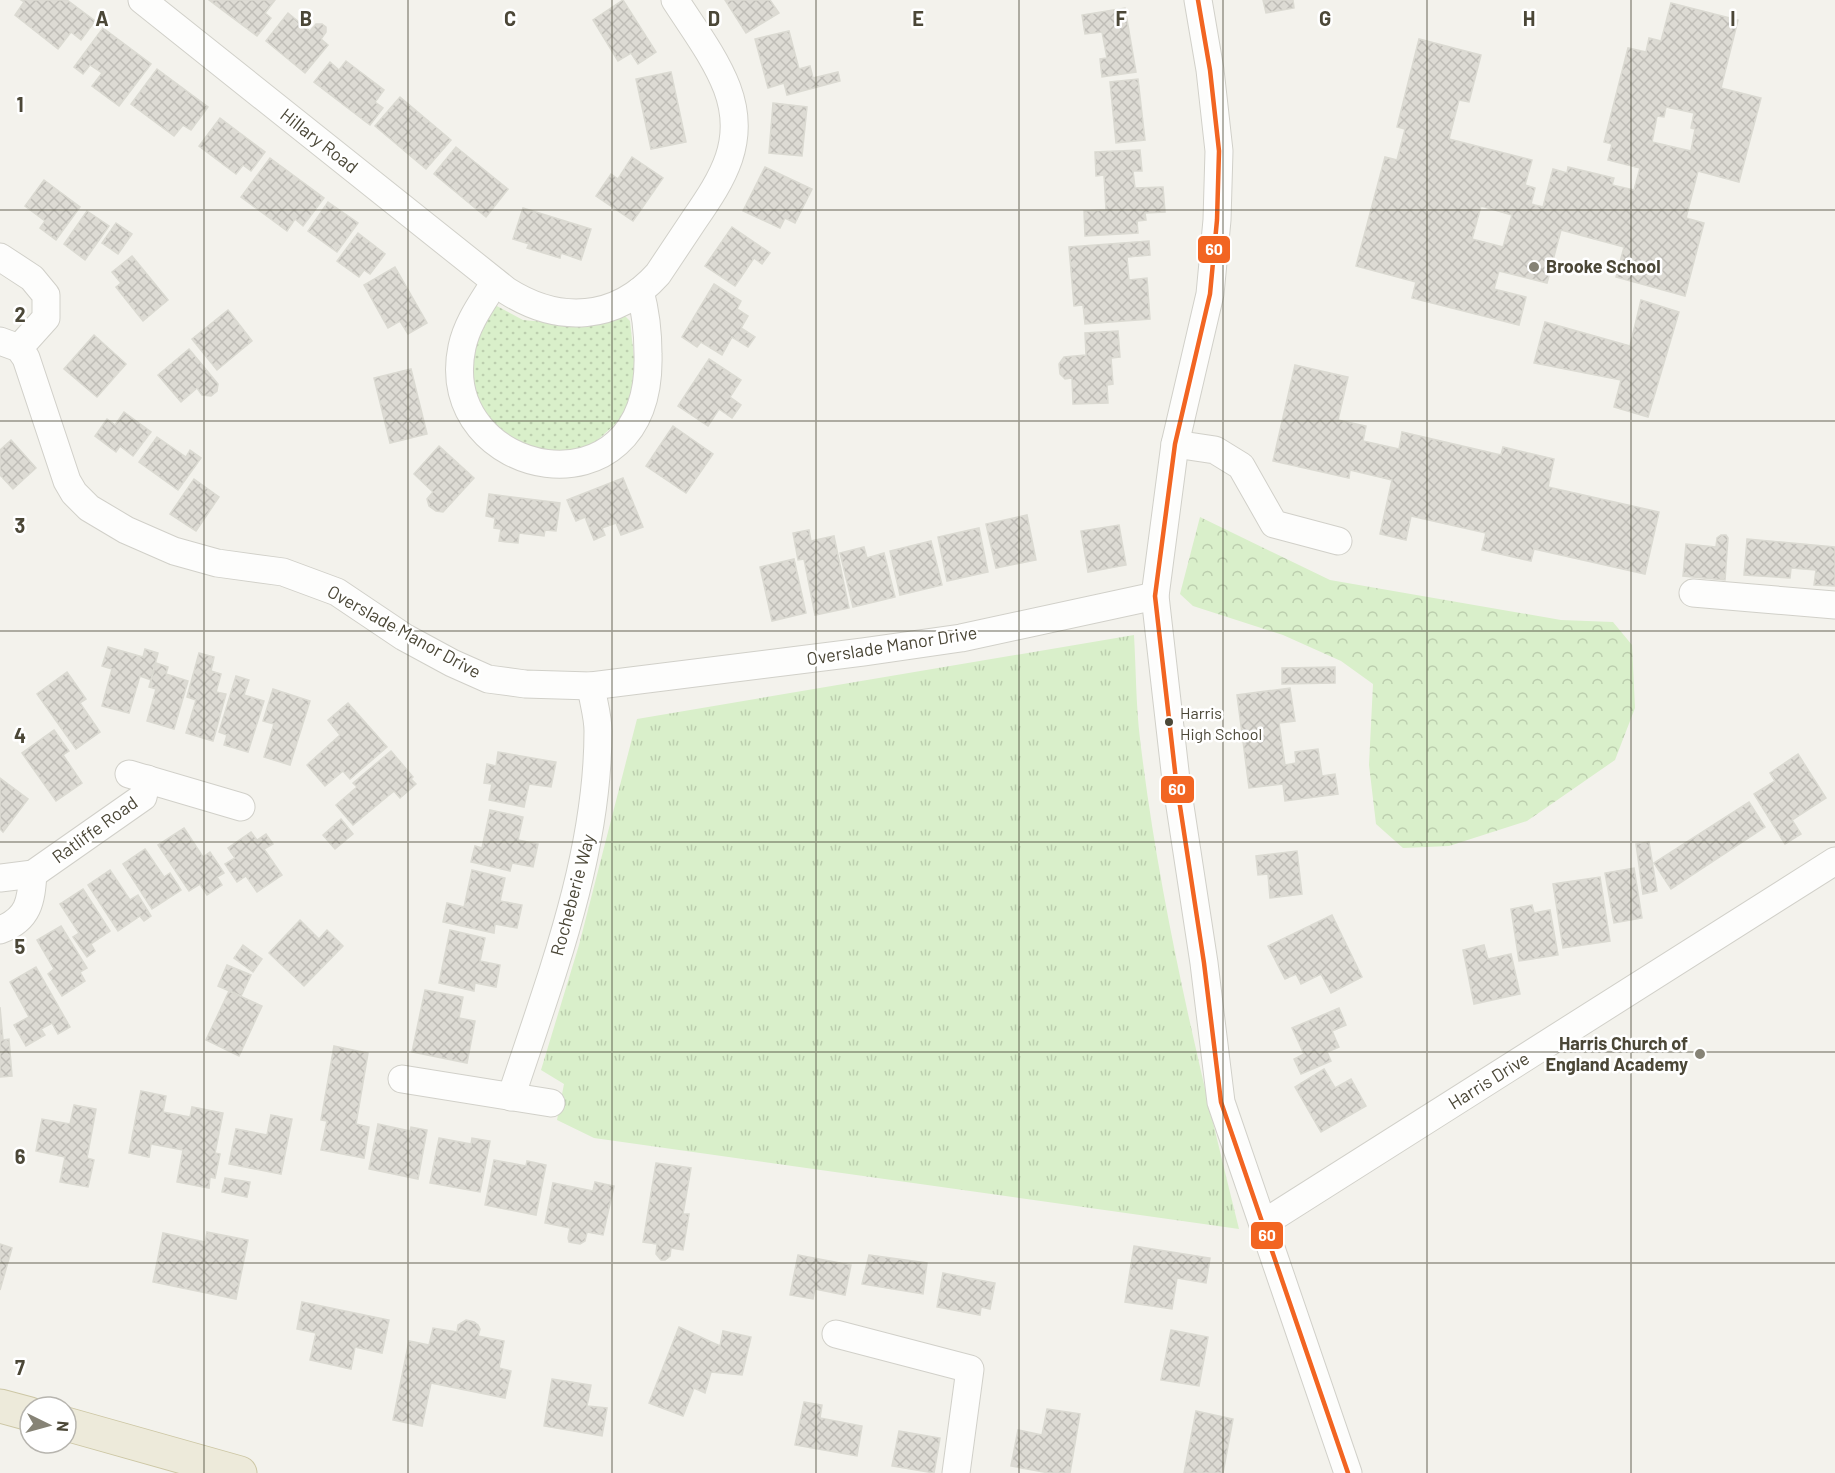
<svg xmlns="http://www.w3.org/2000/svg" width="1835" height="1473" viewBox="0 0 1835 1473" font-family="Barlow,sans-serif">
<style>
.grass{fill:url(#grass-dots)}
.forest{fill:url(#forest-crowns)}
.park{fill:url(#park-tufts)}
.building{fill:url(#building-cross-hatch);stroke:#dbdad2;stroke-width:1.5;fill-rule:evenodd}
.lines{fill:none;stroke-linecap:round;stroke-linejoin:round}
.street-casing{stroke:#d1d0c9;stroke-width:29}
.highway-casing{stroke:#cdc7a5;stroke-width:35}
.street{stroke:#fdfdfc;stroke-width:27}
.highway{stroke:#edeada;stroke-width:33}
.bus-1-casing{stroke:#fff;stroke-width:9}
.bus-1{stroke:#f26522;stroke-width:4.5}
.grid{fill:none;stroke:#4b4737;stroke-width:1.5;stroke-opacity:0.55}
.poi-dot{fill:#868376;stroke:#fff;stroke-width:2}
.bus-dot{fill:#4b4737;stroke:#fff;stroke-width:2}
.labels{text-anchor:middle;stroke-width:5;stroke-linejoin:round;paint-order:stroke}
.bus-label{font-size:16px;fill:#4b4737;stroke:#fff;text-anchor:start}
.street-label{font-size:18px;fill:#4b4737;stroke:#fff}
.poi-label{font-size:18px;font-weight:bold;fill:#4b4737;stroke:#fff;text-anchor:start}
.grid-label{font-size:20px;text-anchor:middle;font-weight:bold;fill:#4b4737;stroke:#fff;stroke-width:5;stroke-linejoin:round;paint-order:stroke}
.line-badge{stroke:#fff;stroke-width:2}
.badge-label{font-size:16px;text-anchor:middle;font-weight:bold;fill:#fff}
</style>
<defs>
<pattern id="grass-dots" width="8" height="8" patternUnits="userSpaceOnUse" patternTransform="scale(1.5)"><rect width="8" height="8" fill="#d9efca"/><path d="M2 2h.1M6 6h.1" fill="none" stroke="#bcceae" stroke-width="1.8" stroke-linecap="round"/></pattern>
<pattern id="forest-crowns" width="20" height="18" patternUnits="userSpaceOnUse" patternTransform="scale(1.5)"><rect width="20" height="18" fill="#d9efca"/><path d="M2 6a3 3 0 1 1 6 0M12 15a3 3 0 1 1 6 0" fill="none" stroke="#bcceae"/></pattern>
<pattern id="park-tufts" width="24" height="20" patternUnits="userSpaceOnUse" patternTransform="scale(1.5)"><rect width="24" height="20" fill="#d9efca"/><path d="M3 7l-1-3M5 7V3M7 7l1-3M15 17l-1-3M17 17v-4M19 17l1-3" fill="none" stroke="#bcceae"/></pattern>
<pattern id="building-cross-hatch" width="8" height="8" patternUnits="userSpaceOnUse" patternTransform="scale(1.5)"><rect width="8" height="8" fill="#dddbd4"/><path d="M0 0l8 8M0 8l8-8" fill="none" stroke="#bfbdb7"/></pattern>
</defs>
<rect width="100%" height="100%" fill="#f3f2ec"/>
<!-- grass -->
<path class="grass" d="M495,305l28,15 46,4h31l22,-11 8,8 6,55 -13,41 -32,29 -47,9 -30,-9 -39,-43 -3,-54 9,-25z"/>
<!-- forest -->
<path class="forest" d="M1200,517l130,63 231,40 52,2 19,23 3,63 -20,52 -88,61 -78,25 -46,2 -27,-24 -7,-59 4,-81 -32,-23 -58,-26 -90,-29 -13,-12z"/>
<!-- park -->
<path class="park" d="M1134,635c2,35 2,70 6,104 20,167 59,328 99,490l-645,-91 -37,-18 7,-36 -23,-14 38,-125 58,-226z"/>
<!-- building -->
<g class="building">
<path d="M21,0h46l28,21 -14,19 -10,-8 -13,17 -43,-34 9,-13z"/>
<path d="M209,0h66l-10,13 6,5 -14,18z"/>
<path d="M623,0l33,52 -18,12 -7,-11 -13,8 -25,-41z"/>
<path d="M725,0h45l9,13 -33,20z"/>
<path d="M1263,0h30l1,8 -28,5z"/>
<path d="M1671,3l67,17 -17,68 40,10 -22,84 -41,-11 -12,47 18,5 -19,73 -69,-19 8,-30 -63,-17 -14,53 -48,-12 -5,18 32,8 -7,28 -107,-27 4,-16 -60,-16 29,-109 12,3 8,-31 -8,-2 22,-88 62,16 -12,47 -10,-2 -10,39 83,21 -7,25 10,3 -4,16 12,3 10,-38 14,4 1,-6 46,11 -2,7 22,5 6,-22 -32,-8 4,-16 -8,-2 24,-94 18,4 3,-14 12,3zM1666,107l28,6 -3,15 4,1 -4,22 -39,-9 5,-26 7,1zM1481,206l31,9 -9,32 -31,-8z"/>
<path d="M1125,8l11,64 -34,5 -2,-18 7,-1 -5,-26 -17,2 -3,-19z"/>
<path d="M288,13l22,18 6,-7h6l4,3v5l-5,7 7,6 -23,28 -39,-32z"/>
<path d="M103,28l48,36 -32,42 -27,-20 10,-13 -12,-8 -7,9 -9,-7z"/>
<path d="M789,31l10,38 11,-3 3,12 25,-6 2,9 -53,14 -3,-12 -16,5 -13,-49z"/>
<path d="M346,61l38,29 -9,12 8,6 -13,17 -56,-43 16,-20 9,8z"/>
<path d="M157,69l51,38 -17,23 -8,-5 -9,11 -43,-32z"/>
<path d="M671,72l15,70 -35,7 -15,-70z"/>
<path d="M1138,79l7,61 -29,3 -6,-61z"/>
<path d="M400,97l51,43 -25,29 -51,-43z"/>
<path d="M773,103l34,4 -5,49 -33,-3z"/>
<path d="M220,118l45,34 -14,19 -8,-6 -7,9 -37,-28z"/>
<path d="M456,147l52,42 -22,28 -52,-43z"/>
<path d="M1140,150l2,21h-9l2,17 28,-1 2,25 -20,1 1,7 -9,1 1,12 -53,3 -1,-25 22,-1 -2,-35 -8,1 -1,-24z"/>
<path d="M632,157l31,21 -30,43 -37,-25 15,-22 7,5z"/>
<path d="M270,158l54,40 -21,28 -8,-7 -8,12 -46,-34z"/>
<path d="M765,167l47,22 -17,34 -10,-5 -5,10 -37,-17z"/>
<path d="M44,180l36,27 -24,33 -16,-12 5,-7 -20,-15z"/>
<path d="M328,202l30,21 -21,29 -29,-21z"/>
<path d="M523,208l68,21 -10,31 -20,-7 -1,5 -33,-10 2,-4 -16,-5z"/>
<path d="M87,211l22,15 -24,34 -21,-16z"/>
<path d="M116,223l16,11 -14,20 -16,-11z"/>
<path d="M732,227l38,26 -8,11 -8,-6 -19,28 -30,-20z"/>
<path d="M358,233l27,21 -15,20 -6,-4 -5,7 -22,-16z"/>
<path d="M1149,241l1,14 -23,2 2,23 18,-2 3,41 -65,5 -2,-19 -9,1 -5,-59z"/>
<path d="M132,256l36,44 -25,21 -27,-34 5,-4 -9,-11z"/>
<path d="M395,267l32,56 -19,11 -8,-13 -12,7 -24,-43z"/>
<path d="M714,284l27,17 -4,8 11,7 -7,12 14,9 -7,10 -16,-10 -10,18 -21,-13 -4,5 -15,-10z"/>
<path d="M1641,300l38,12 -31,105 -34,-10 7,-27 -87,-17 11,-41 85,24z"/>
<path d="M228,310l24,31 -35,29 -25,-31z"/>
<path d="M1118,331l2,26 -9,1 2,26 -6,1 1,18 -35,1 -1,-26 -7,1 -5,-5 -1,-10 5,-7 22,-2 -1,-22z"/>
<path d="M94,335l32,29 -29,33 -33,-28z"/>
<path d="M189,349l29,35 -1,7 -6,5 -9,-1 -5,-7 -16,14 -23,-27z"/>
<path d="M709,359l32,21 -11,17 11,8 -9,13 -13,-9 -11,17 -30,-20z"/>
<path d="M1295,365l53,12 -10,43 28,6 -3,15 36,8 3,-17 99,23 2,-8 51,12 -6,28 111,25 -14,62 -111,-25 -3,12 -49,-11 4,-17 -75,-17 -5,24 -26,-6 12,-54 -42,-10 -1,8 -76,-17z"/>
<path d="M411,369l16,65 -37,9 -16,-65z"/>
<path d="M124,412l27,20 -18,24 -13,-10 -4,6 -21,-16 12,-17 8,6z"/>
<path d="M673,426l40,28 -27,39 -40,-27z"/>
<path d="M157,437l29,20 4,-7 11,8 -23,32 -39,-28z"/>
<path d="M11,440l25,28 -23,21 -13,-14v-25z"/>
<path d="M439,446l35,32 -31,34 -7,-1 -7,-5 -2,-7 6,-7 -19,-18z"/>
<path d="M623,478l20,49 -22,8 -5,-12 -14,5 3,7 -11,5 -9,-23 -9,4 -9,-21z"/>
<path d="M194,479l25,18 -23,34 -26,-17z"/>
<path d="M489,494l71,9 -4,28 -11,-1 -1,6 -25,-3 -1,10 -19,-2 2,-12 -7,-1 1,-10 -9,-2z"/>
<path d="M1027,515l9,45 -40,8 -10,-44z"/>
<path d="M1119,525l7,40 -38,7 -7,-41z"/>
<path d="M979,528l9,44 -41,9 -9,-44z"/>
<path d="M809,530l2,11 23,-5 15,72 -34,7 -11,-56 -6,1 -5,-27z"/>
<path d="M1721,535h5l2,3 -3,42 -42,-4 3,-32 30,3 1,-9z"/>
<path d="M1747,539l88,8v39l-21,-1 2,-15 -25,-2 -1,10 -46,-3z"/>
<path d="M931,541l11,44 -42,10 -10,-44z"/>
<path d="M864,547l3,11 17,-5 11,44 -42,10 -13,-54z"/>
<path d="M794,559l12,54 -34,8 -12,-54z"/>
<path d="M108,647l35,10 2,-8 13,4 -7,27 -11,-4 -11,37 -27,-7 10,-37 -10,-3z"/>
<path d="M199,653l15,4 -3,14 10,3 -5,18 10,2 -13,47 -27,-8 10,-33 -9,-3z"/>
<path d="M156,663l12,4 -2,7 22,7 -14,48 -27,-8 9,-32 -7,-2z"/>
<path d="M1335,667v16l-53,1v-16z"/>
<path d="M67,672l19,27 -6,4 20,29 -24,17 -39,-55z"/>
<path d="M236,676l13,4 -5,15 20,6 -16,51 -24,-7 3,-10 -8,-3z"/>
<path d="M1290,688l5,33 -16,2 6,42 11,-2 -1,-11 23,-3 4,27 13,-2 3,20 -53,7 -2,-17 -34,4 -12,-93z"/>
<path d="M273,689l37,12 -20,64 -26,-8 10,-33 -11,-3z"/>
<path d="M348,703l39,44 -37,32 -7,-8 -18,15 -18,-21 33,-30 -12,-15z"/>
<path d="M54,730l15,21 -6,4 19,28 -26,18 -34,-48z"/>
<path d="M391,751l22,26 -2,2 5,5 -16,14 -6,-7 -41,34 -17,-20 21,-18 -4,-4z"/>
<path d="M498,752l58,10 -5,25 -22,-3 -5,23 -35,-7 3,-16 -8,-1 2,-13 1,-6 9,2z"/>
<path d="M1798,754l28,44 -34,22 9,14 -16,10 -31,-50 21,-13 -5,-8z"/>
<path d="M0,778l28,21 -25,33 -3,-3z"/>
<path d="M1749,802l16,25 -94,62 -17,-26z"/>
<path d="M490,810l33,7 -5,23 20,4 -5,23 -21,-4 -2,8 -39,-9 4,-16 7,2z"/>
<path d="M341,819l12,15 -18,15 -12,-14z"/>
<path d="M184,828l19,29 7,-5 14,21 -7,4 5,8 -15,10 -7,-11 -11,7 -31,-46z"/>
<path d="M251,832l6,8 9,-6 7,10 -9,5 18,26 -25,17 -11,-16 -9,6 -12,-18 10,-6 -7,-10z"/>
<path d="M1649,842l8,49 -14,3 -7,-50z"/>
<path d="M145,849l19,28 6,-4 11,17 -29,19 -29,-45z"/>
<path d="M1297,851l5,43 -32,4 -2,-24 -10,1 -2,-19z"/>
<path d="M1634,868l8,50 -28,5 -9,-50z"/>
<path d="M110,870l20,30 8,-5 13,21 -7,5 -4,-5 -22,15 -30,-46z"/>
<path d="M472,870l33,8 -5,23 22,4 -5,23 -22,-4 -1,9 -51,-11 4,-19 17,4z"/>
<path d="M1600,877l10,64 -47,7 -10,-64z"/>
<path d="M83,889l27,42 -19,13 4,7 -8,6 -14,-20 6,-4 -19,-29z"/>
<path d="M1532,905l2,8 16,-3 8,45 -39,6 -8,-52z"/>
<path d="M1332,915l30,62 -31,16 -10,-19 -20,10 -5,-10 -11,5 -17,-33z"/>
<path d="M300,920l19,19 8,-9 16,16 -39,40 -35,-33z"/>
<path d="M61,926l26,42 -7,4 5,9 -23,15 -14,-22 6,-5 -17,-29z"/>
<path d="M450,930l35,8 -5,23 20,4 -4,22 -21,-4 -1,8 -35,-8z"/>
<path d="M243,945l19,14 -9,13 -19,-14z"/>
<path d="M1484,945l4,14 23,-5 9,40 -46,10 -11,-54z"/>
<path d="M227,965l24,10 -10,21 -23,-10z"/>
<path d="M36,967l34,60 -12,7 -6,-11 -11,6 4,6 -19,11 -12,-21 15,-8 -19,-35z"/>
<path d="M425,990l38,7 -4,21 16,3 -8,42 -55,-11z"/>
<path d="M229,991l33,15 -23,50 -33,-16z"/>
<path d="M0,1007l3,33 6,-1 3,37 -12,1z"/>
<path d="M1339,1008l7,17 -14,6 7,16 -12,5 4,9 -30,13 -7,-15 10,-5 -12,-26z"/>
<path d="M334,1046l34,7 -12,71 13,3 -5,31 -43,-8 6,-29 -6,-1z"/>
<path d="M1324,1069l11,19 16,-9 15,27 -45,26 -26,-45z"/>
<path d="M141,1091l25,5 -3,16 27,5 2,-10 31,6 -8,40 5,1 -5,24 -5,-1 -1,11 -32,-6 6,-32 -32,-6 -2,13 -20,-4z"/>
<path d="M74,1105l22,4 -9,49 7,2 -6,27 -28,-5 5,-25 -29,-6 6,-32 28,5z"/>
<path d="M271,1115l21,4 -11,55 -52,-10 7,-35 31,6z"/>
<path d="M378,1124l32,7 1,-4 16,3 -9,49 -49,-10z"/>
<path d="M439,1138l32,6 1,-6 18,3 -10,51 -50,-9z"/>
<path d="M494,1160l32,6 1,-5 19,4 -10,50 -51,-10z"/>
<path d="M656,1163l35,5 -8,46h6l-6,36 -12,-2 -1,8 -5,4h-4l-5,-6 1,-10 -14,-2z"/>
<path d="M225,1178l25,4 -3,15 -25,-5z"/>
<path d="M595,1182l19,4 -11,49 -16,-3 -2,9 -5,3 -11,-2 -1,-4 2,-10 -25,-5 8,-40 40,8z"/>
<path d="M207,1232l41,8 -12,59 -83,-17 10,-49 42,9z"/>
<path d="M0,1244l12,4 -12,42z"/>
<path d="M1134,1246l76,12 -4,25 -29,-5 -5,31 -47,-7z"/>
<path d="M798,1255l53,10 -6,30 -30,-6 -2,10 -23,-4z"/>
<path d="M869,1255l58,8 -4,31 -61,-10z"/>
<path d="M943,1273l52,10 -5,26 -9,-2 -1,8 -43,-8z"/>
<path d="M302,1302l87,18 -7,33 -27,-6 -4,22 -41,-9 6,-27 -19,-4z"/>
<path d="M466,1320l8,2 4,3 2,4 -2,7 26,5 -5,27 12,3 -6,27 -74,-15 -9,43 -29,-6 16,-79 20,4 4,-17 24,4 1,-7z"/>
<path d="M679,1327l41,19 3,-15 28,6 -9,38 -31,-3 -6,21 -11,-5 -11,28 -34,-13z"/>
<path d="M1171,1330l37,7 -9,49 -38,-6z"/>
<path d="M552,1379l39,6 -4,21 20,2 -5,28 -58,-10z"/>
<path d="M804,1402l18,3 -2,13 42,8 -5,30 -62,-11z"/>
<path d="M1047,1409l33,5 -10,59h-21l-38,-7 7,-36 24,5z"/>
<path d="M1196,1411l37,8 -10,54h-39z"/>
<path d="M899,1431l41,7 -6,35 -42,-7z"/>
</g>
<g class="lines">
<!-- street casing -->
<g class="street-casing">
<g id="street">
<path d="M142,0l365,291c52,33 109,30 151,-17 12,-18 24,-36 36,-54 29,-42 53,-79 33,-132 -12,-31 -34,-60 -52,-88"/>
<path d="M1198,0l12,70 9,81 -2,69 -7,74 -35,150 -20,152 21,184 28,183 17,139 127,371"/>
<path d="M0,257l32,21 14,17v23l-27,30"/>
<path d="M495,282c-13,21 -28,41 -33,65 -28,131 191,177 186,7 0,-22 -2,-41 -8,-63"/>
<path d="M0,341l19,7 7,10 41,123 7,12 15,15 37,22 48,21 43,12 66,9 54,20 67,45 48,26 36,16 37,5 66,2 272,-34 98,-14 194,-42"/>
<path d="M1175,444l40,6 26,16 33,58 64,17"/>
<path d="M1693,593l142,12"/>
<path d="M129,774l112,33"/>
<path d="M0,878l33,-4 110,-77 4,-18"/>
<path d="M0,930c29,-11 31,-29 33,-56"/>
<path d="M402,1079l149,24"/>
<path d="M511,1097c39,-118 87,-240 87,-366 0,-15 -5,-30 -7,-45"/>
<path d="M1264,1223l571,-362"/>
<path d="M836,1334l134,35 -14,104"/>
</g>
</g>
<!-- highway casing -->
<g class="highway-casing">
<g id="highway">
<path d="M0,1406l30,8"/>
<path d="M66,1424l174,49"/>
</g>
</g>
<!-- street -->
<use href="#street" class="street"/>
<!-- highway -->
<use href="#highway" class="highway"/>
<!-- bus-1 casing -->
<g class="bus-1-casing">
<path id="bus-1" d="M1198,0l12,70 9,81 -2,69 -7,74 -35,150 -20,152 21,184 28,183 17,139 127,371"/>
</g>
<!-- bus-1 -->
<use href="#bus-1" class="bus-1"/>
</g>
<!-- grid -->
<path class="grid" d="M204,0v1473M408,0v1473M612,0v1473M816,0v1473M1019,0v1473M1223,0v1473M1427,0v1473M1631,0v1473M0,210h1835M0,421h1835M0,631h1835M0,842h1835M0,1052h1835M0,1263h1835"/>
<!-- markers -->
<g class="poi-dot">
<circle cx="1534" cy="267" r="6"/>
<circle cx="1700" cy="1054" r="6"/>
</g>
<circle class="bus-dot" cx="1169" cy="722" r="5"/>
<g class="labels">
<!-- bus labels -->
<g class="bus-label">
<text x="1180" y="719">Harris<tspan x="1180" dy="21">High School</tspan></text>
</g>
<!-- street labels -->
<g class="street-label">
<text transform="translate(319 141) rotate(38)" y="6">Hillary Road</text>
<text transform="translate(404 632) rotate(29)" y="6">Overslade Manor Drive</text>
<text transform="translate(892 646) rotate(-9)" y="6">Overslade Manor Drive</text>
<text transform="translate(95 830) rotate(-36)" y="6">Ratliffe Road</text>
<text transform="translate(573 895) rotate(-75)" y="6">Rocheberie Way</text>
<text transform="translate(1489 1081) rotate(-32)" y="6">Harris Drive</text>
</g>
<!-- poi labels -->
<g class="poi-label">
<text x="1546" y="273">Brooke School</text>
<text x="1688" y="1050" text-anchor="end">Harris Church of<tspan x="1688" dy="21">England Academy</tspan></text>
</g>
</g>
<g class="grid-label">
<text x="102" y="26">A</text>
<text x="306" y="26">B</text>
<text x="510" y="26">C</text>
<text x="714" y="26">D</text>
<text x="918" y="26">E</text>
<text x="1121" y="26">F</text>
<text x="1325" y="26">G</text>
<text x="1529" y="26">H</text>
<text x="1733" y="26">I</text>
<text x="20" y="112">1</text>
<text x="20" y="322">2</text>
<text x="20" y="533">3</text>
<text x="20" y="743">4</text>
<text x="20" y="954">5</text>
<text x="20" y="1164">6</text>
<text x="20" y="1375">7</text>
</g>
<g class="line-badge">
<rect x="1197" y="235" width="34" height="29" rx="6" fill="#f26522"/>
<rect x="1160" y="775" width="35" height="29" rx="6" fill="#f26522"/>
<rect x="1250" y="1221" width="34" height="29" rx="6" fill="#f26522"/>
</g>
<g class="badge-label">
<text x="1214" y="255">60</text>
<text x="1177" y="795">60</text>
<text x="1267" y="1241">60</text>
</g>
<!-- north arrow -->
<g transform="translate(48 1425) rotate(95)"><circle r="28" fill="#ffffff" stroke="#b7b5af" stroke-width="1.5"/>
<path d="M0-4.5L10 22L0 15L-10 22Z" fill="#868376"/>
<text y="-9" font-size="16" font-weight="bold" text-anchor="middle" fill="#4b4737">N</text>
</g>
</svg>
